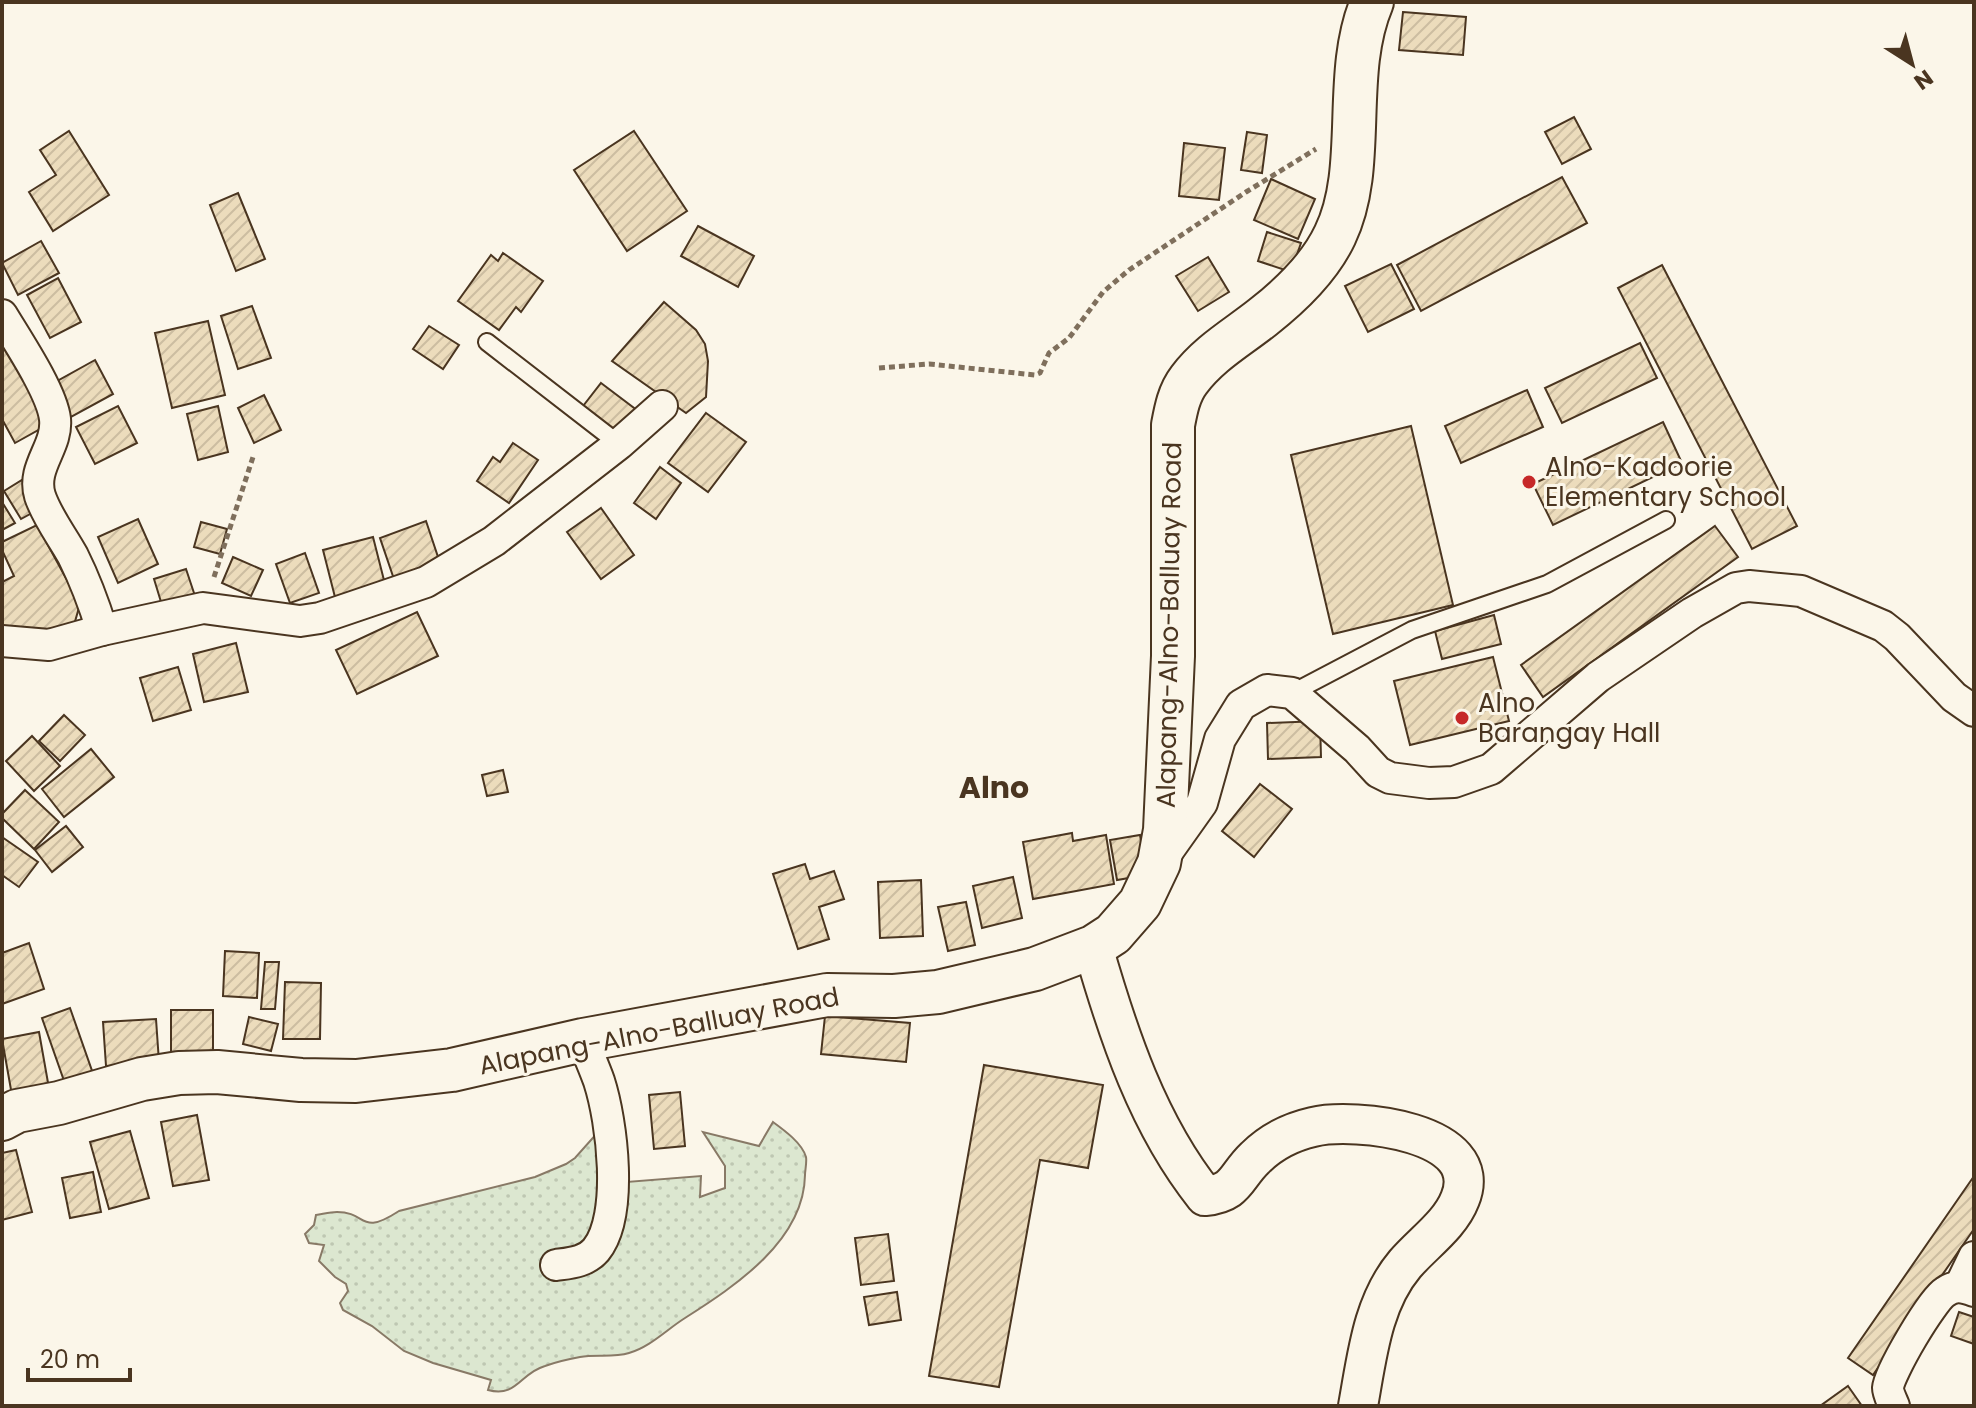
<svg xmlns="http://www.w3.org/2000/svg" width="1976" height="1408" viewBox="0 0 1976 1408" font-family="Poppins,sans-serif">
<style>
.grass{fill:url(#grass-dots);stroke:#887966;stroke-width:2}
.building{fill:url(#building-hatch);stroke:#4a3520;stroke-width:2}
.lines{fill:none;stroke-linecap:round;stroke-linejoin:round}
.service-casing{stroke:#4a3520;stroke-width:20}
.minor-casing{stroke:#4a3520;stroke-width:34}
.tertiary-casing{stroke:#4a3520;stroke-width:42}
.secondary-casing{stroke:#4a3520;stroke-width:46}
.path{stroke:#7f6f5c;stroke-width:5;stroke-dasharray:6 4;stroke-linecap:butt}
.service{stroke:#fbf6e9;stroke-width:16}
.minor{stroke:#fbf6e9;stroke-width:30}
.tertiary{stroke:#fbf6e9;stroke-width:38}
.secondary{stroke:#fbf6e9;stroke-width:42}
.poi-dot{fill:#c62828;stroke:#fbf6e9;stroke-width:3}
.labels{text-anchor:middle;stroke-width:6;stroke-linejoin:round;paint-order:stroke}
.poi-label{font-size:26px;fill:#4a3520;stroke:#fbf6e9;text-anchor:start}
.street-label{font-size:26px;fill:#4a3520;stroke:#fbf6e9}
.quarter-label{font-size:30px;font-weight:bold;fill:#4a3520;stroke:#fbf6e9}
</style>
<defs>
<pattern id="grass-dots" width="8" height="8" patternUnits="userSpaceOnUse" patternTransform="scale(2)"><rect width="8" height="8" fill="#dce7d0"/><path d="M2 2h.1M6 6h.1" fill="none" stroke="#bec7b2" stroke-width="1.8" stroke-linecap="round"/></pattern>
<pattern id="building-hatch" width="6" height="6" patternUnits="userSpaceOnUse" patternTransform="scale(2)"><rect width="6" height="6" fill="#ecdcbc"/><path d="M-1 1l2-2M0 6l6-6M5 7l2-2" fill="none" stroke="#ccbda1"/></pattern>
</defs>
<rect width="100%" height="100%" fill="#fbf6e9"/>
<!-- grass -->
<path class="grass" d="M773,1122c11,8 29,21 33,35 1,5 -1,13 -1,18 -1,66 -70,111 -120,143 -19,12 -35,29 -56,35 -16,5 -33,1 -49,4 -11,2 -24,5 -35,9 -25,7 -28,32 -57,24l3,-10 -58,-17 -29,-12 -32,-25 -29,-16 -3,-7 8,-12 -2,-7 -11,-7 -16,-16 5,-16 -15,-2 -4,-9 9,-9 2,-10c7,-1 14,-3 21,-3 31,0 22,25 62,-1l136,-34 31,-13 9,-6 24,-27 3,53 99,-8 -1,21 25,-9v-22l-22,-34 56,14z"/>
<!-- building -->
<g class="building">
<path d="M1403,12l63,5 -3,38 -64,-5z"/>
<path d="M1574,117l17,32 -29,15 -17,-32z"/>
<path d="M69,131l40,64 -56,36 -24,-39 27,-17 -16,-25z"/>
<path d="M634,131l53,80 -60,40 -53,-81z"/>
<path d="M1247,132l20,3 -5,38 -21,-3z"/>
<path d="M1184,143l41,5 -6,52 -40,-4z"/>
<path d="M1562,177l25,46 -166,88 -24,-46z"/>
<path d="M1271,179l44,20 -17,40 -44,-19z"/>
<path d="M238,193l27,66 -29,12 -26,-66z"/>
<path d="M698,226l56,30 -16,31 -57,-31z"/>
<path d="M1267,232l34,11 -10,29 -33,-11z"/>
<path d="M41,241l18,32 -41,22 -16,-32z"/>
<path d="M503,253l40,28 -22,31 -5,-5 -17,23 -41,-29 33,-46 7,6z"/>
<path d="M1208,257l21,35 -31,19 -22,-35z"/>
<path d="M1391,264l23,45 -46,23 -23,-46z"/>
<path d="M1662,265l135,261 -45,23 -134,-261z"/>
<path d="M58,278l23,44 -31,16 -23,-43z"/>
<path d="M664,302l32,28 9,14 3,17 -2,36 -20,16 -74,-52z"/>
<path d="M252,306l19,52 -33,11 -17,-53z"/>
<path d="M208,321l17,74 -53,13 -17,-75z"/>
<path d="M429,326l30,19 -16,24 -30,-20z"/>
<path d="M2,337l47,87 -34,19 -13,-24z"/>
<path d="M1640,343l17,35 -95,45 -17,-35z"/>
<path d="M95,360l18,34 -42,23 -19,-33z"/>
<path d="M601,383l37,28 -21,27 -37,-28z"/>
<path d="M1527,390l16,37 -82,36 -16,-37z"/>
<path d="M264,395l17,35 -27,13 -16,-35z"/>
<path d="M118,406l19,37 -42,21 -19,-37z"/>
<path d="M218,406l10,46 -30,8 -11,-46z"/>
<path d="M706,413l40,29 -38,50 -40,-29z"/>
<path d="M1663,422l19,41 -129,62 -20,-41z"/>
<path d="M1411,426l42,179 -120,29 -42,-179z"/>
<path d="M513,443l25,17 -29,43 -32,-22 16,-24 7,5z"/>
<path d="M660,467l21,16 -25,36 -22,-16z"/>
<path d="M22,480l17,29 -18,10 -17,-28z"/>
<path d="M2,502l13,21 -13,7z"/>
<path d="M601,508l33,47 -33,24 -34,-47z"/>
<path d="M138,519l20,45 -40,19 -20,-46z"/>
<path d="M426,521l17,51 -46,16 -17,-50z"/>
<path d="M201,522l26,7 -7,25 -26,-7z"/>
<path d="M37,525l43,79 -8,28 -19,9 -51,-15v-44l12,-6 -12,-26v-8z"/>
<path d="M1715,526l23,31 -195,140 -22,-32z"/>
<path d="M373,537l14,55 -50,13 -14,-55z"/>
<path d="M305,553l14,40 -29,10 -14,-39z"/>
<path d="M233,557l30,13 -12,26 -29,-13z"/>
<path d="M186,569l12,36 -33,10 -11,-36z"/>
<path d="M417,612l21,44 -81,38 -21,-44z"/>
<path d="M1494,615l7,29 -59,15 -7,-28z"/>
<path d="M236,643l12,49 -44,10 -11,-48z"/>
<path d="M1493,657l16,64 -99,24 -16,-64z"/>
<path d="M178,667l13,43 -38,11 -13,-43z"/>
<path d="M64,715l21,20 -25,26 -21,-20z"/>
<path d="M1320,721l1,36 -53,2 -1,-36z"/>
<path d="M32,736l28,30 -26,25 -28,-30z"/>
<path d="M91,749l23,28 -50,40 -22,-28z"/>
<path d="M503,770l5,22 -21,4 -5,-21z"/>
<path d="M1260,784l32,25 -38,48 -32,-26z"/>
<path d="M25,790l34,32 -25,27 -32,-31v-4z"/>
<path d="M66,826l17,21 -31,25 -17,-22z"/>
<path d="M1072,833l1,8 33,-6 8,49 -81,15 -10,-57z"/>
<path d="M1140,835l7,40 -30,5 -7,-40z"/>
<path d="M2,837l36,25 -19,25 -17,-12z"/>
<path d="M805,864l5,15 24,-8 10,28 -25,8 10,32 -31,10 -25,-75z"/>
<path d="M1013,877l9,41 -40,10 -9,-42z"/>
<path d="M921,880l2,56 -43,2 -2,-56z"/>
<path d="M966,902l9,43 -27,6 -10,-44z"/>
<path d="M29,943l15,46 -42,15v-51z"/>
<path d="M225,951l34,2 -2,45 -34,-2z"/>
<path d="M265,962h14l-4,47h-14z"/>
<path d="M285,982l36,1 -1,56h-37z"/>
<path d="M70,1008l27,77 -28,10 -27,-77z"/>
<rect x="171" y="1010" width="42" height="51"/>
<path d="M825,1016l85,7 -4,39 -85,-8z"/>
<path d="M249,1017l29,7 -7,27 -28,-7z"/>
<path d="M156,1019l3,43 -53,4 -3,-44z"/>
<path d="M39,1032l11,62 -37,7 -11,-62z"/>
<path d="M984,1065l119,20 -15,83 -48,-8 -41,227 -70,-11z"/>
<path d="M680,1092l5,54 -31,3 -5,-54z"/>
<path d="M197,1115l12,65 -36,6 -12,-64z"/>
<path d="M130,1131l19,67 -40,11 -19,-67z"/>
<path d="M16,1150l16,62 -30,8v-67z"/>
<path d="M93,1172l8,40 -31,6 -8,-40z"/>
<path d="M1972,1179l2,2v48l-101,146 -25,-17z"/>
<path d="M888,1234l6,47 -33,4 -6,-47z"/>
<path d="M897,1292l4,28 -32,5 -5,-28z"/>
<path d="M1959,1312l15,5v27l-23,-8z"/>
<path d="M1848,1386l14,20h-42z"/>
</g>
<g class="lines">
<!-- service casing -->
<g class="service-casing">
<g id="service">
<path d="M487,342l132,102"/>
<path d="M1292,693l120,-63 135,-46 119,-64"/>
</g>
</g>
<!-- minor casing -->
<g class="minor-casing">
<g id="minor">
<path d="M2,315c15,25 50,77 53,104 3,28 -24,48 -15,77 7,21 22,40 33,60 12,24 21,48 29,74"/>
<path d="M2,641l47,4 53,-15 101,-22 97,13 20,-3 106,-36 68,-41 125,-97 43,-38"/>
<path d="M1163,858l39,-55 18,-64 21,-34 26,-15 25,3 65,56 21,23 12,6 39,5 25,-1 37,-13 107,-92 94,-64 44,-25 13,-2 52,5 82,35 14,11 57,60 20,14"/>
<path d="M556,1265c14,-2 30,-3 40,-15 28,-34 16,-129 3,-169 -5,-14 -11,-27 -16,-41"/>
<path d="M1960,1286l14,-29"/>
<path d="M1894,1406c-2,-5 -6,-13 -6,-18 1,-15 44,-88 57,-96 10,-7 18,-5 29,-1"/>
</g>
</g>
<!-- tertiary casing -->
<g class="tertiary-casing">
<path id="tertiary" d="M1093,947c25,87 55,178 112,249 32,-3 30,-19 50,-38 16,-16 36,-26 58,-31 41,-10 175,4 147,72 -10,26 -37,44 -55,65 -33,39 -38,93 -47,142"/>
</g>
<!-- secondary casing -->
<g class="secondary-casing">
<path id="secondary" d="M2,1119l15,-8 42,-8 83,-24 37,-6 38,-1 84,8 55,1 96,-11 131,-30 244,-45 67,1 44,-4 97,-23 58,-22 20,-13 27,-31 19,-40 6,-33 8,-174v-231c3,-16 6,-32 16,-45 20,-27 49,-43 74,-63 28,-22 57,-50 72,-82 33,-68 6,-160 37,-233"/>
</g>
<!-- path -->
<g class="path">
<path d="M879,368l50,-4 106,11 5,-2 9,-20 20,-15 34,-46 26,-22 117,-78 70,-43"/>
<path d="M214,577l39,-120"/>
</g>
<!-- service -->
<use href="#service" class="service"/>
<!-- minor -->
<use href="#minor" class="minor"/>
<!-- tertiary -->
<use href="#tertiary" class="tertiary"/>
<!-- secondary -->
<use href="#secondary" class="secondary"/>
</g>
<!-- markers -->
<g class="poi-dot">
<circle cx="1529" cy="482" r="8"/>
<circle cx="1462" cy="718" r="8"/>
</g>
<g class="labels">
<!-- poi labels -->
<g class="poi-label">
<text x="1545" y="476">Alno-Kadoorie<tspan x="1545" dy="30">Elementary School</tspan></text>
<text x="1478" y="712">Alno<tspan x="1478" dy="30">Barangay Hall</tspan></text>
</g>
<!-- street labels -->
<g class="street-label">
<text transform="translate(1169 625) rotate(-89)" y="9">Alapang-Alno-Balluay Road</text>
<text transform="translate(659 1031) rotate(-11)" y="9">Alapang-Alno-Balluay Road</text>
</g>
<!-- quarter labels -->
<g class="quarter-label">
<text x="994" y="798">Alno</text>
</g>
</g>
<!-- border -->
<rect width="1976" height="1408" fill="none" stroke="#4a3520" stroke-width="8"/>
<!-- north arrow -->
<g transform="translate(1912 64) rotate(144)" stroke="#fbf6e9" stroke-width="6" paint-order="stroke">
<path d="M0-6L14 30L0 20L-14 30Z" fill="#4a3520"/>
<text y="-12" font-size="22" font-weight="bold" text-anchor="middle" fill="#4a3520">N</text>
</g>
<!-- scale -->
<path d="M28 1368v12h102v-12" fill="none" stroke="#4a3520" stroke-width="4"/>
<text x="40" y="1368" font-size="24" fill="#4a3520" stroke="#fbf6e9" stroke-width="6" paint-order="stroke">20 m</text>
</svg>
